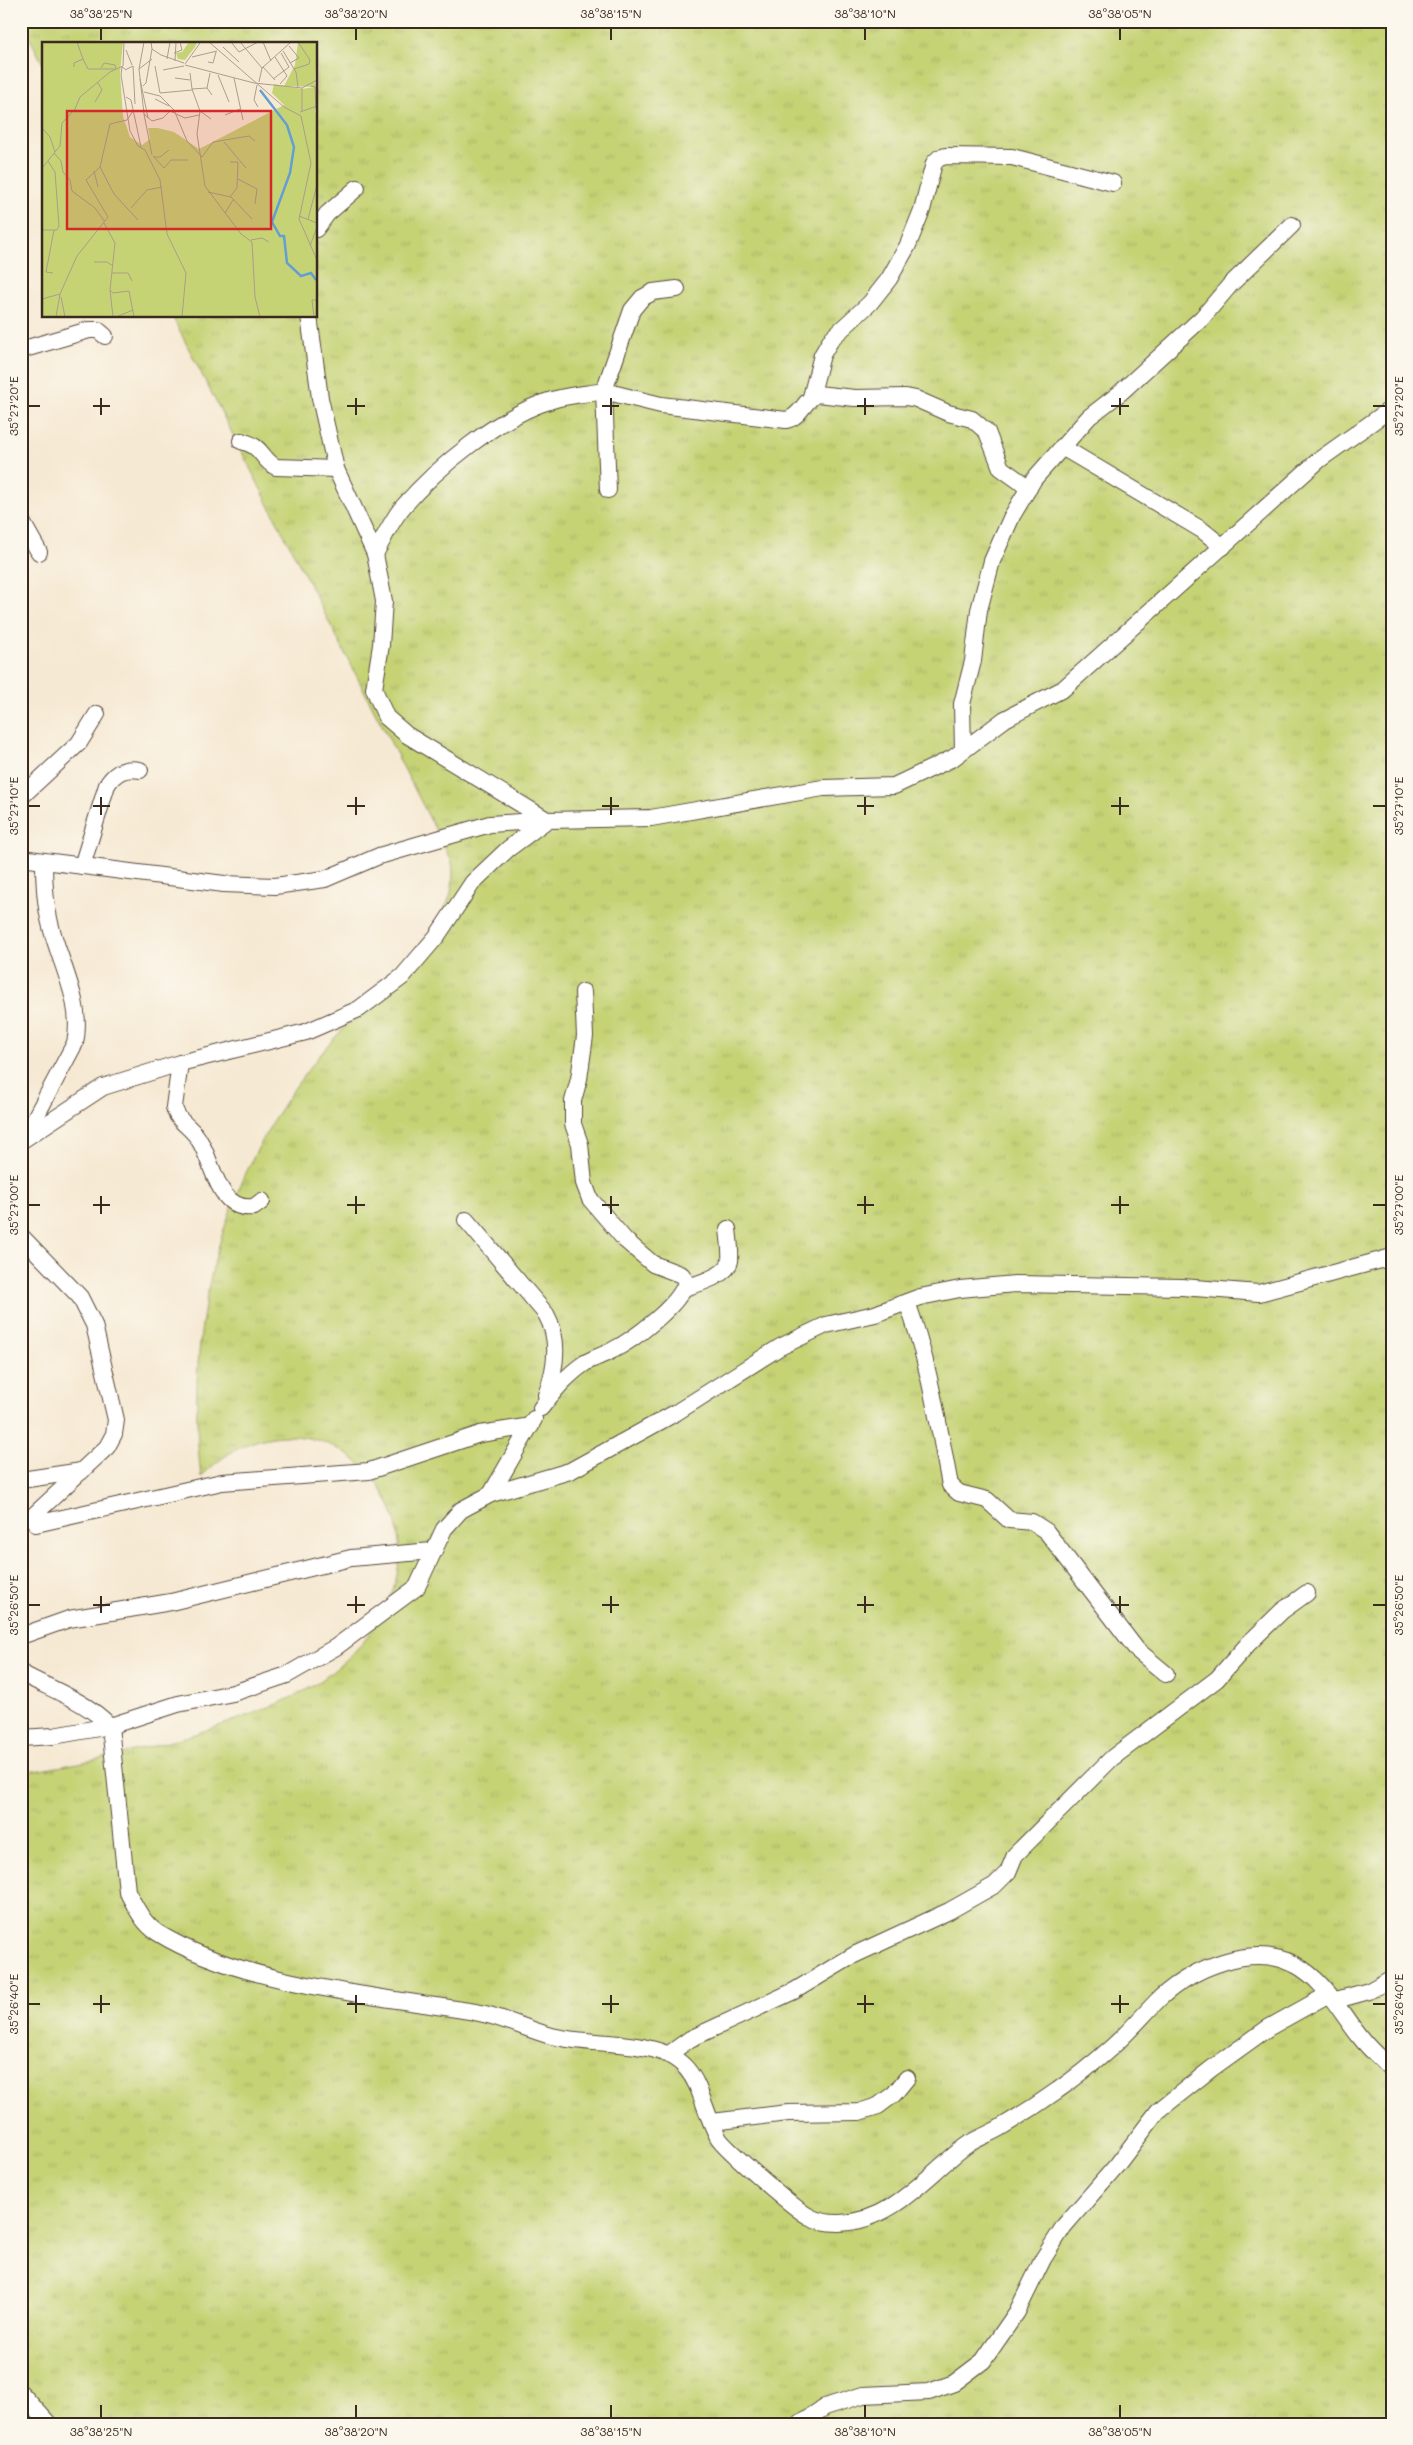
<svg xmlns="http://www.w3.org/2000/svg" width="1413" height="2445" viewBox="0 0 1413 2445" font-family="Mali,sans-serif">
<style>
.grass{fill:url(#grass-tufts);stroke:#807e4a}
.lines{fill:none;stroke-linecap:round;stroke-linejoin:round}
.minor-casing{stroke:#574739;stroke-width:18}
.minor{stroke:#fff;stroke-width:16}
.ticks{fill:none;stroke:#3b2a1e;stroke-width:2}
.inset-river{fill:none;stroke:#649ed3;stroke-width:2.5}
.inset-road{fill:none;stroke:#ab9d8b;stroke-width:1}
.view{fill:#d62828;fill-opacity:0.15;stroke:#d62828;stroke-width:2.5}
.inset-edge{fill:none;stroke:#3b2a1e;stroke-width:2.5}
.neatline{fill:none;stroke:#3b2a1e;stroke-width:2}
.ticks-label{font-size:12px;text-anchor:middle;fill:#3b2a1e}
</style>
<defs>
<pattern id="grass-tufts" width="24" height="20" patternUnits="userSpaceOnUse" patternTransform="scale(1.25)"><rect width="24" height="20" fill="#c5d375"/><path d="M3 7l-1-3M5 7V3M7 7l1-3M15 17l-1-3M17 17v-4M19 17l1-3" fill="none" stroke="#aab565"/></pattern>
</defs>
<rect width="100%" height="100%" fill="#fbf7ec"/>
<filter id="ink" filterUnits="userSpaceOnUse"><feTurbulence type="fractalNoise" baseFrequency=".02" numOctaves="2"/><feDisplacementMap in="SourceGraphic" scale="10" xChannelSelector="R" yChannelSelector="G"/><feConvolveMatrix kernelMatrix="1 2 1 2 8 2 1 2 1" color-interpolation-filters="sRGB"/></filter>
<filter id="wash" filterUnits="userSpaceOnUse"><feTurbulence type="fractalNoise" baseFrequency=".0096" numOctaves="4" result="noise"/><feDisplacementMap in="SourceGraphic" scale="20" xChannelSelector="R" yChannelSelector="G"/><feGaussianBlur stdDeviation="1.12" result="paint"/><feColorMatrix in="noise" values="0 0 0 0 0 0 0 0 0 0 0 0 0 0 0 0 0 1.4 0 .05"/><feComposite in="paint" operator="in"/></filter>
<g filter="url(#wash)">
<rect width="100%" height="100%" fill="#f6e9d3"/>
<!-- grass -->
<path class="grass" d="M21,21h1371v2403h-1371v-651c79,-12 156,-30 231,-59 24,-10 50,-19 71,-35 181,-133 -1,-329 -122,-202 -14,-121 6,-240 67,-347 24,-43 55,-81 89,-116 28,-29 72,-73 89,-108 7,-14 8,-29 6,-44l-280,-546h144v-272h-272v22z"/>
</g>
<g filter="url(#ink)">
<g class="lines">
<!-- minor casing -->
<g class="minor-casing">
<g id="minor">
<path d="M316,229l11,-15 30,-26"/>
<path d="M309,316l11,82 16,71 39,85 9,47 -3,44 -7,44 12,28 21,18 140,85"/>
<path d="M21,350l68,-20h9l7,6"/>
<path d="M811,397l11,-42 10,-17 38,-35 19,-24 19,-34 14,-35 12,-47 5,-5 7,-2 66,1 101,26"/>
<path d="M241,441c24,6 19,18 35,26l60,2"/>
<path d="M1062,447l140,83 21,17"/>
<path d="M608,490l-4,-99 57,14 125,15c14,-2 18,-20 31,-26l38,4 51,-1 10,2 32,14 24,6 15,13 14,36 28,20"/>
<path d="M21,520l18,32"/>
<path d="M375,554c8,-14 16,-33 27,-46 34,-40 98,-93 150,-108 16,-5 35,-6 52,-9l28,-81 10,-12 11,-6 24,-3"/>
<path d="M963,750l-1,-46 11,-43 6,-51 13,-49 20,-45 22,-37 55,-62 31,-24 82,-75 28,-33 62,-60"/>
<path d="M21,797l58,-54 18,-29"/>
<path d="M21,858l203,26 51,2 50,-7 54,-23 111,-32 57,-4 104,-2 172,-30 71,-2 59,-28 52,-39 58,-30 256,-229 73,-52"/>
<path d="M82,866l25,-81c8,-13 18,-18 33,-15"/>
<path d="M180,1063l-6,44c3,15 18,20 25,33 15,23 18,72 55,67l8,-6"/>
<path d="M34,1132l1,-14 40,-75c9,-40 -16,-81 -25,-120 -5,-20 -6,-40 -6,-61"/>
<path d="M21,1141l82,-54 77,-24 126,-31 53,-23 43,-32 35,-41 36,-54 35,-33 39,-29"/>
<path d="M466,1220l80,94c14,25 10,55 0,81"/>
<path d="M21,1236l59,61 14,28 22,95 -2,14 -7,13 -73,68 -1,4 3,5 186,-42 147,-11 111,-37 51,-8"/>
<path d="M684,1288c13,-4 43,-12 46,-27 1,-10 -1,-22 -2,-32"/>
<path d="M907,1302c22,60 31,121 43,183l9,8 28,7 22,20 23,2 14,9 91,119 29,24"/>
<path d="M541,1408c13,-17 26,-33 44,-45 8,-5 19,-8 28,-13 20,-10 67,-45 73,-68l-4,-7 -29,-11 -28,-24 -35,-41 -6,-16 -4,-39 -7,-20v-23l6,-22 6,-43 -2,-44"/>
<path d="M21,1480l61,-9"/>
<path d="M491,1494l43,-75"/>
<path d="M21,1636l48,-17 102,-17 180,-44 81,-7"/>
<path d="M21,1673c31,17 65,28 89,53l17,165c8,15 16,33 31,42 84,52 221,63 317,79 25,4 49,16 73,23 32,9 67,6 99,13 55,11 49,48 71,89 5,10 80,75 92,80 9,5 19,6 29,6 54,-1 88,-49 128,-78 10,-7 23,-11 34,-18 19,-11 39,-24 57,-37 19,-13 37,-28 54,-43 17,-15 32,-33 48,-49 33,-30 91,-55 134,-34 31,16 45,47 66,73 9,12 21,22 32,33"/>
<path d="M21,1738l32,-2 57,-10 68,-22 55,-11 54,-18 49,-28 81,-60 27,-58 17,-19 30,-16 79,-23 107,-59 103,-65 46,-22 49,-11 45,-17 40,-8 55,-5 167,3 77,6 133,-36"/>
<path d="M1336,2000l33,-9 23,-13"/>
<path d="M669,2054l21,-15 104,-48 60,-36 95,-44 46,-26 13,-13 7,-17 97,-97 105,-79 31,-35 34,-33 25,-18"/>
<path d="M712,2122l76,-9 71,-1 19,-6 16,-12 13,-16"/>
<path d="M21,2393l28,31"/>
<path d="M799,2424l26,-17 38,-12 66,-3 25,-9 29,-22 34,-49 26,-53 21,-33 53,-61 41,-54 53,-42 57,-41 61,-34"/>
</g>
</g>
<!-- minor -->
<use href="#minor" class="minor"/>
</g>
</g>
<!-- ticks -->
<path class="ticks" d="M101,28v12M356,28v12M611,28v12M865,28v12M1120,28v12M101,398v17M356,398v17M611,398v17M865,398v17M1120,398v17M28,406h12M93,406h17M347,406h18M602,406h17M857,406h17M1111,406h18M1373,406h13M101,797v18M356,797v18M611,797v18M865,797v18M1120,797v18M28,806h12M93,806h17M347,806h18M602,806h17M857,806h17M1111,806h18M1373,806h13M101,1196v18M356,1196v18M611,1196v18M865,1196v18M1120,1196v18M28,1205h12M93,1205h17M347,1205h18M602,1205h17M857,1205h17M1111,1205h18M1373,1205h13M101,1596v17M356,1596v17M611,1596v17M865,1596v17M1120,1596v17M28,1605h12M93,1605h17M347,1605h18M602,1605h17M857,1605h17M1111,1605h18M1373,1605h13M101,1995v18M356,1995v18M611,1995v18M865,1995v18M1120,1995v18M28,2004h12M93,2004h17M347,2004h18M602,2004h17M857,2004h17M1111,2004h18M1373,2004h13M101,2405v13M356,2405v13M611,2405v13M865,2405v13M1120,2405v13"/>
<!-- overview -->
<g transform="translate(42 42)">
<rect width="275" height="275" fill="#f6e9d3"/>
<path d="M0,0h81l-3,31 3,43 7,21 12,8 8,-6 -2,-11h10l16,4 25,17 85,-44 31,8 2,-4v208h-275zM256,0h19l-2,45 -31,-1 11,-21z" fill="#c5d375"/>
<path d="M275,39l-2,33 -28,-6 -15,-15 2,-9 28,5 12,-2z" fill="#c5d375"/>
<path d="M147,0h8l-2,5 -10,13 -7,-1 -2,-6 6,-1z" fill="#c5d375"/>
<path class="inset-river" d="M218,48l27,35 7,22 -4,26 -18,49 8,14h4l3,27 14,13 10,-3 5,7"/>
<path class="inset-road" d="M35,0l6,17M109,0l1,7 9,6 23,8M167,0l75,65 17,9 10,47 -12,56 18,41M189,0l8,10 19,-10M198,0l22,26M221,0l8,19M247,4l10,12 -9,5M181,5l16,15M84,8l6,15M241,9l13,21 2,15M132,11l8,-3 -2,-8M150,15l25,-6M233,15l12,19 -7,8M125,17l3,-17M133,19l1,-19M166,20l5,1 3,-11M143,22l15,-21M143,23l69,18 48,5 15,-8M113,24l5,27 32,-3M32,25v-4l9,-4 5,10h27M221,25l12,13M59,26l3,-5 11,2 1,4M83,27l-3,-2 -1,8 9,56 8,15 7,4 15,30 7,54 19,39 -4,44M97,27l5,-27M252,27l15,-5 1,-4 -12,-18M83,28l8,-4 2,38M121,28l21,-4M148,31l2,16 8,22 11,8M168,31l-3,15 5,7M176,33l11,27M133,36l15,2M192,36l9,42M98,37l8,39M231,37l16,-12 -8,-14M217,40l3,-14 29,-26M215,43l-3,15 4,7M101,44l3,-3 6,-34M269,44l4,1 1,23M150,47l15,-1M102,50l16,4 14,14 13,31 15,16M84,55l5,3 10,47M113,57l14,7M53,60l7,-12 -4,-7M158,69l-3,23 8,52 36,48 11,8 3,55 5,20M260,69v-23M258,70l17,-6M102,72l-5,-45 13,-10M134,72l9,4 14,-3M183,73l15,-6M0,86l8,9 5,15M182,100l22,26M12,111l7,8 2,11 7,8 2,11 23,17 10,14M110,113l-8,-41 8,7 11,-3 7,-7 5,2M111,114l11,12 7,-8h17M112,115h6l9,-7M160,115l11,-15 36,-6 6,5M188,120h8l-1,26 -7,9M58,125l14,27 24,26M0,126l18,-22 2,-23 13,-14 5,-12 30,-25 13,-6 1,-24M52,129l4,16M196,137l19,10 -2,15M166,150l23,5 21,22M89,166l16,-18 15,-3M183,171l8,-13M257,174l18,7M266,177l9,-34M62,181l11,20 -5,47 3,27M0,188h15l2,-4 -4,-54 -7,-11M209,198l11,-2 7,4M268,204l7,-19M52,220h13l6,4M11,231l-7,-1 8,-42M70,231h16l4,8M68,248l3,3 16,-2 5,26M19,255l4,20M0,257l18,-5M14,275l4,-23 17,-38 31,-39 -22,-37 14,-13 10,-43 17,-4 6,-9M74,275l17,-7M272,275l-2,-17h5"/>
<path class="view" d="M25,69h204v118h-204z"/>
<rect width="275" height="275" class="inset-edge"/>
</g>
<!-- margin -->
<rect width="1413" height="2445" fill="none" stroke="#fbf7ec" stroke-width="55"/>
<rect x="28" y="28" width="1358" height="2390" class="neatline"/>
<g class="ticks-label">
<text x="101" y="18">38°38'25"N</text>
<text x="356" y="18">38°38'20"N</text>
<text x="611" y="18">38°38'15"N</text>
<text x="865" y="18">38°38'10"N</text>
<text x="1120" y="18">38°38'05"N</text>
<text transform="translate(1399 406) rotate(-90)" y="4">35°27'20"E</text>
<text transform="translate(14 406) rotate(-90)" y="4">35°27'20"E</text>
<text transform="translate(1399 806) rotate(-90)" y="4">35°27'10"E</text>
<text transform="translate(14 806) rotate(-90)" y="4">35°27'10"E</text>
<text transform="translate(1399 1205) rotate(-90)" y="4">35°27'00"E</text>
<text transform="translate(14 1205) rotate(-90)" y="4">35°27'00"E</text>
<text transform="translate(14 1605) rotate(-90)" y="4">35°26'50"E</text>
<text transform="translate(1399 1605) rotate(-90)" y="4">35°26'50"E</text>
<text transform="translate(14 2004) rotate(-90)" y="4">35°26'40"E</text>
<text transform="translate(1399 2004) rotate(-90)" y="4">35°26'40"E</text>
<text x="101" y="2436">38°38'25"N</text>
<text x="356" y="2436">38°38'20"N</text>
<text x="611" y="2436">38°38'15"N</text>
<text x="865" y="2436">38°38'10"N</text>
<text x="1120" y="2436">38°38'05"N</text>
</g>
</svg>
